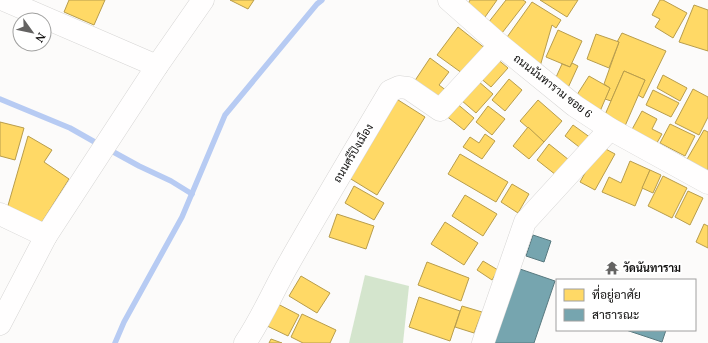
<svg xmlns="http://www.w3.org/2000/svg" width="708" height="343" viewBox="0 0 708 343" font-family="'Noto Serif',Sarabun,serif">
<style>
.green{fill:#d4e5cd}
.homes{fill:#ffd966;stroke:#b89d4c}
.public{fill:#76a5af;stroke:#58797f}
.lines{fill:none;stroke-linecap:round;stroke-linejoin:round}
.stream{stroke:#b7cbf3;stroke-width:5.5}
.minor-casing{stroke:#d6d5d4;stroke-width:23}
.minor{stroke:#fffefe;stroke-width:22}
.labels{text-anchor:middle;stroke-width:4;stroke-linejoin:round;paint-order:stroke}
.street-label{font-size:11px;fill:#121110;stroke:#fff}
.poi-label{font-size:11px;font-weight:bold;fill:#121110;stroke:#fff;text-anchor:start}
</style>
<rect width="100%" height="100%" fill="#fcfbfa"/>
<!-- green -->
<path class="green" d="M365,275l44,11 -6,57h-54z"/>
<!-- homes -->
<g class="homes">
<path d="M69,0h36l-11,25 -30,-13z"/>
<path d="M230,0h24l-6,9z"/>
<path d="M470,0h27l-12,17 -17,-13z"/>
<path d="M506,0h17l3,2 -24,31 -14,-10z"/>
<path d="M540,0h38l-11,17z"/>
<path d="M660,0h3l24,13 -14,25 -18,-11 5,-8 -8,-4z"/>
<path d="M532,2l29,18 -5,8 -4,-3 -13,45 -34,-30z"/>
<path d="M694,5l14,5v41l-29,-9z"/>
<path d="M458,27l28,22 -20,27 -29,-21z"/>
<path d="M558,30l24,11 -12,26 -24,-10z"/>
<path d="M622,33l44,18 -23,47 -5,-3 7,-15 -21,-9 -13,30 -6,-2 5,-11 -6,-4 15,-42h-2z"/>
<path d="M596,34l23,8 -10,26 -22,-9z"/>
<path d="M430,58l19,14 -10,13 12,9 -10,12 -29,-21z"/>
<path d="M496,58l12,10 -17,19 -12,-10z"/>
<path d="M572,63l6,3 -11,24 -14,-6 9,-20 8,3z"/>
<path d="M624,71l21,9 -20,46 -21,-9z"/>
<path d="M663,75l24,13 -7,13 -23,-13z"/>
<path d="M589,76l21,12 -12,28 -25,-15z"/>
<path d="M509,79l13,11 -17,21 -13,-11z"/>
<path d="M478,81l15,13 -17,19 -15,-13z"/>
<path d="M693,89l15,8v20l-9,18 -24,-12z"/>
<path d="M653,90l26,13 -8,14 -25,-12z"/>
<path d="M395,98l30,19 -48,78 -31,-19z"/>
<path d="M538,100l24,21 -18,21 -24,-21z"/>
<path d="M455,102l19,16 -10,12 -19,-15z"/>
<path d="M488,106l17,13 -13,16 -16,-13z"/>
<path d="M642,111l15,8 -5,10 10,5 -8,14 -25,-13z"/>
<path d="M0,122l24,6 -9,32 -15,-4z"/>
<path d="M670,124l25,12 -10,20 -25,-13z"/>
<path d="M573,125l18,13 -8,12 -18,-14z"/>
<path d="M528,127l16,15 -15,17 -16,-13z"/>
<path d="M704,130l4,2v42l-22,-13z"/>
<path d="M485,134l10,7 -13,18 -19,-12 7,-10 9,6z"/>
<path d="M28,136l24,14 -8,12 25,17 -27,43 -35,-13z"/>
<path d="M549,144l20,16 -13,15 -19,-15z"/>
<path d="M600,146l15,8 -20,36 -15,-8z"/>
<path d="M460,154l48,28 -12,20 -48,-28z"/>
<path d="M630,161l20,9 -15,36 -33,-14 7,-15 12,6z"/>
<path d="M650,170l11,5 -8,18 -11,-5z"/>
<path d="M663,176l24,12 -15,30 -24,-12z"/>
<path d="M512,184l17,10 -11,19 -17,-11z"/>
<path d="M354,186l30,17 -10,17 -29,-17z"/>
<path d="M688,191l15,7 -13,27 -15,-8z"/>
<path d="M465,195l32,19 -14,22 -31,-20z"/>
<path d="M337,214l37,12 -8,23 -37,-12z"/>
<path d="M445,222l33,21 -14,22 -33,-21z"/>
<path d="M704,224l4,2v22l-12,-6z"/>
<path d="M483,261l15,9 -6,10 -15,-10z"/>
<path d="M427,262l42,16 -8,23 -43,-16z"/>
<path d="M301,276l29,17 -13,20 -28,-17z"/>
<path d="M419,297l41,14 -10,30 -41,-14z"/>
<path d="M274,302l25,13 -11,21 -25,-12z"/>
<path d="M462,306l20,6 -8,21 -19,-6z"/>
<path d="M302,314l34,16 -6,13h-27l-12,-6z"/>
<path d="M271,339l11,4h-13z"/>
</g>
<!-- public -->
<g class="public">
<path d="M533,235l18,6 -7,21 -18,-6z"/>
<path d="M520,269l35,12 -21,62h-40z"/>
<path d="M626,330h40l-4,12z"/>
</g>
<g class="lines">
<!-- stream -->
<g class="stream">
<path d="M0,99l70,29 30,17"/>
<path d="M108,149l31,17 32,15 21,13"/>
<path d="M115,343l9,-21 58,-105 43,-102 92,-111 5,-4"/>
</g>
<!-- minor casing -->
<g class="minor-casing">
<g id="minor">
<path d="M4,0l153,66"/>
<path d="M449,0l51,45 75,61 35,23 98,54"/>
<path d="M0,214l46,22"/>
<path d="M0,324l46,-88 111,-170 46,-66"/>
<path d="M245,343c17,-25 29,-54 44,-80 33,-58 67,-115 101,-172l9,-4 9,1 32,22 60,-65"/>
<path d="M483,343l42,-121 85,-93"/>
</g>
</g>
<!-- minor -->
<use href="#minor" class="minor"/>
</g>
<!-- icons -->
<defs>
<g id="temple-bare" transform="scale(1.08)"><path d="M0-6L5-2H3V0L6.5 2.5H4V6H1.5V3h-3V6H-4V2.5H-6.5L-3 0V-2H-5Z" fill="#646362" stroke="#fff" stroke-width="2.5" paint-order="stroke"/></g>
</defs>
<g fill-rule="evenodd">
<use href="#temple-bare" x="612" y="268"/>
</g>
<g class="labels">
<!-- street labels -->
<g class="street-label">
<text transform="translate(553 86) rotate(38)" y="4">ถนนนันทาราม ซอย 6</text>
<text transform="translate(353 153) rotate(-59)" y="4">ถนนศรีปิงเมือง</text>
</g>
<!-- poi labels -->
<g class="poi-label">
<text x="623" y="272">วัดนันทาราม</text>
</g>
</g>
<!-- legend -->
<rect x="556" y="279" width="140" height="52" fill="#ffffff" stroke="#a0a09f"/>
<rect x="564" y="289" width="20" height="12" fill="#ffd966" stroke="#a0a09f"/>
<text x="592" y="299" font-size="12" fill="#121110">ที่อยู่อาศัย</text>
<rect x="564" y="309" width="20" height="12" fill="#76a5af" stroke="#a0a09f"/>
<text x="592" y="319" font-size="12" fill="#121110">สาธารณะ</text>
<!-- north arrow -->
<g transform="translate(32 32) rotate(123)"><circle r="19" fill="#ffffff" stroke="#a0a09f"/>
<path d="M0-3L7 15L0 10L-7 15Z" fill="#646362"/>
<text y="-6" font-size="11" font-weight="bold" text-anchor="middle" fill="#121110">N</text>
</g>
</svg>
